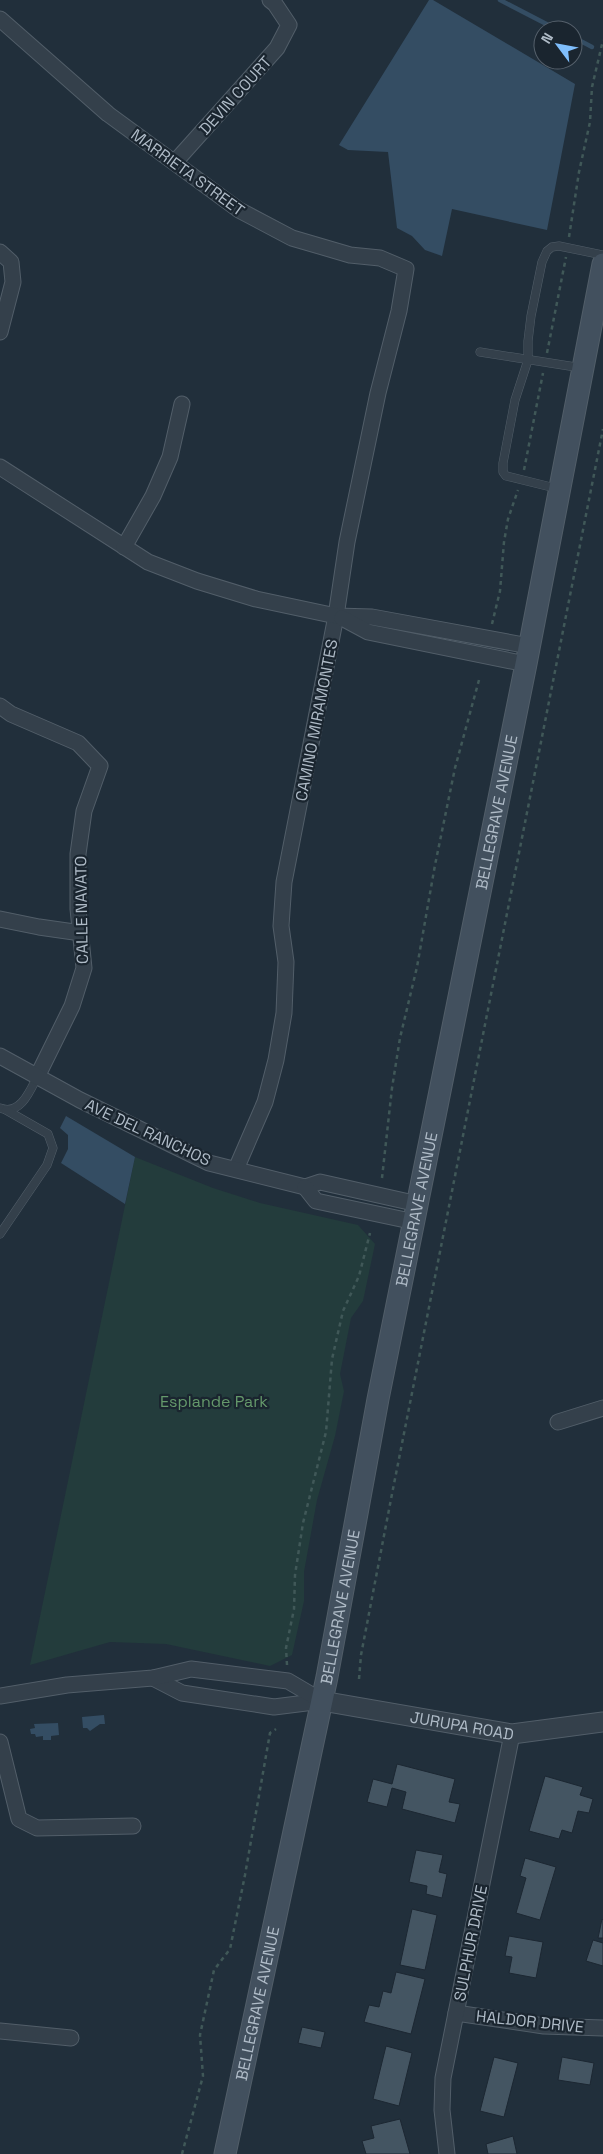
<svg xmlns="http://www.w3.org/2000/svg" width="603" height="2154" viewBox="0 0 603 2154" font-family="'Space Grotesk',sans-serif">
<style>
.green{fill:#233c3c}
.water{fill:#344d63}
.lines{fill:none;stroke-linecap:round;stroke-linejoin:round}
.stream{stroke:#344d63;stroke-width:4.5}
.building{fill:#445562;stroke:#1c2732}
.service-casing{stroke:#525e69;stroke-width:9}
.minor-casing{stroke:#525e69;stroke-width:17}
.tertiary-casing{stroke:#525e69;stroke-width:21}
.secondary-casing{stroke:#525e69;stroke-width:23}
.path{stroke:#405858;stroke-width:2.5;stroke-dasharray:4 4;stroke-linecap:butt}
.service{stroke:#34404b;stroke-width:8}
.minor{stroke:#34404b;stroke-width:15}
.tertiary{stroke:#34404b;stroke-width:19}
.secondary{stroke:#42505e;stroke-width:21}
.labels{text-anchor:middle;stroke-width:4.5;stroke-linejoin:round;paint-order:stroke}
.street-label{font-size:16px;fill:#afbbc7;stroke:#1a252f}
.park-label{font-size:16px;fill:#65996b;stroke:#1a252f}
</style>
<rect width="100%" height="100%" fill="#212f3b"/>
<!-- green -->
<path class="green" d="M135,1157l78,31 47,15 98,22 17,19 -12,57 -12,17 -11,56 4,17 -9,45 -18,64 -13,72v29l-12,54 -22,11 -104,-22 -56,-2 -80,23z"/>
<!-- water -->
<g class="water">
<path d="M429,0h4l142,84 -28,146 -95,-21 -10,47 -17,-6 -13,-14 -15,-8 -9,-76 -40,-2 -9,-5z"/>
<path d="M66,1116l69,41 -10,47 -64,-41 7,-14v-14l-8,-7z"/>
<path d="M104,1715l1,9h-5l-10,7 -3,-3h-4l-1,-11z"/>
<path d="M58,1723l1,12 -8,1v4h-8v-4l-7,1 -1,-3h-4l-1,-5 5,-1 -1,-4z"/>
</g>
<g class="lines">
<!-- stream -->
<g class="stream">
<path d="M500,0l58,30"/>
<path d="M573,37l19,10"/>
</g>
</g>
<!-- building -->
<g class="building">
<path d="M397,1764l58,15 -6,23 11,2 -5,19 -53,-14 4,-17 -14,-4 -5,19 -20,-5 6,-23 19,5z"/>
<path d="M545,1776l38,11 -3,8 13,4 -4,14 -11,-2 -6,22 -10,-3 -3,9 -30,-8z"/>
<path d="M416,1850l27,5 -4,17 8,2 -5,24 -16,-4 1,-8 -18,-4z"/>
<path d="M525,1858l31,9 -16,53 -24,-7 10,-35 -6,-2z"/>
<path d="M412,1909l25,6 -12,55 -25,-5z"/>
<path d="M602,1919l1,1v18h-5z"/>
<path d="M509,1936l34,6 -7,36 -27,-5 3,-16 -7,-1z"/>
<path d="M593,1940l10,3v23l-17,-5z"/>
<path d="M396,1972l29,7 -14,55 -47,-12 5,-17 10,2 4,-16 8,2z"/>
<path d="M302,2027l23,5 -4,16 -23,-5z"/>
<path d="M386,2046l26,7 -13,53 -26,-7z"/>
<path d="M494,2057l24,6 -14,54 -24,-6z"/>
<path d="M562,2057l32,6 -4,22 -32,-5z"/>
<path d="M400,2119l10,35h-44l-4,-13 12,-3 -3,-12z"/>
<path d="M513,2136l4,18h-29l-2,-10z"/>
</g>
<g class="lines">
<!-- service casing -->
<g class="service-casing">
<g id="service">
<path d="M480,352l102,16"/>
<path d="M559,489l-53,-13 -3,-4v-9l12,-63 13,-40v-19l3,-25 11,-54 5,-11 5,-4 7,-1 44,9"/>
<path d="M0,1108c20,8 30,-17 37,-31"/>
<path d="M0,1234l47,-69 6,-17 -5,-14 -42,-24"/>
</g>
</g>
<!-- minor casing -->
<g class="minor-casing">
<g id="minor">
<path d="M0,19l108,95 131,96 53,28 58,17 30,3 26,11 -7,42 -21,82 -31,149 -11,74 -52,266 -3,44 5,36 -2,51 -8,47 -11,42 -29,67"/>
<path d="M175,162l102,-114 12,-23 -14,-21 -5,-4"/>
<path d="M0,252l11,10 2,20 -13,50"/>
<path d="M0,467l148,95 49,19 59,18 80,17 36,1 157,29"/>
<path d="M124,547l29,-51 17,-39 12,-53"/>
<path d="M342,618l26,14 158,32"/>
<path d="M0,706l11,8 67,29 22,23 -16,45 -6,43v55l6,59 -12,38 -35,71"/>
<path d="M0,919l39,8 42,6"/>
<path d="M0,1056l80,44 129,63 96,24 15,-5 98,22"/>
<path d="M305,1187l11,14 99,21"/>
<path d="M558,1422l45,-14"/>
<path d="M153,1678l29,15 92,14 48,-6"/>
<path d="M0,1696l67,-11 86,-7 38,-9 97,12 34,20"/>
<path d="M0,1742l19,77 18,9 96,-2"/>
<path d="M456,2013l88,13 59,2"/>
<path d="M0,2031l71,7"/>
<path d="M447,2154l-5,-44 1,-32 69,-344"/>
</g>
</g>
<!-- tertiary casing -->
<g class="tertiary-casing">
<g id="tertiary">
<path id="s1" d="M322,1701l190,33 91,-12"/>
</g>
</g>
<!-- secondary casing -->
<g class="secondary-casing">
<g id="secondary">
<path id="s2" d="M225,2154l102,-477 51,-278 148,-735 77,-400"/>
</g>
</g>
<!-- path -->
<g class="path">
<path d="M569,237l10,-65 11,-50 2,-35 11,-47"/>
<path d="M547,353l19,-96"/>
<path d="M524,470l19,-97"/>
<path d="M492,624l8,-33 4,-49 4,-23 10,-29"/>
<path d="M382,1178l10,-90 8,-50 17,-71 18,-102 20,-97 24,-88"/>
<path d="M287,1665l-1,-17 8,-39 1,-34 8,-52 23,-91 6,-73 11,-48 16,-35 11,-43"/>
<path d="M359,1679l2,-24 31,-161 211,-1065"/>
<path d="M182,2154l21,-78 -3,-41 14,-65 16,-21 15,-74 25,-142 6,-4"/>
</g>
<!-- service -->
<use href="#service" class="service"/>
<!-- minor -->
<use href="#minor" class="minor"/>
<!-- tertiary -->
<use href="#tertiary" class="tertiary"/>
<!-- secondary -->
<use href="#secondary" class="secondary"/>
</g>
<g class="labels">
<!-- street labels -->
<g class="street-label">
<text transform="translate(235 95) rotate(-48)" y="6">DEVIN COURT</text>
<text transform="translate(188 172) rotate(36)" y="6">MARRIETA STREET</text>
<text transform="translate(316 720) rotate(-79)" y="6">CAMINO MIRAMONTES</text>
<text dy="6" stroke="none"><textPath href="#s2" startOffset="1369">BELLEGRAVE AVENUE</textPath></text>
<text transform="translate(81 910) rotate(-91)" y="6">CALLE NAVATO</text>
<text transform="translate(148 1132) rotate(25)" y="6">AVE DEL RANCHOS</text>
<text dy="6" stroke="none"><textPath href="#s2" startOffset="964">BELLEGRAVE AVENUE</textPath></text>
<text dy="6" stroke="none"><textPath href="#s2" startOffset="559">BELLEGRAVE AVENUE</textPath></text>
<text dy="6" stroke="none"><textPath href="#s1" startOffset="142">JURUPA ROAD</textPath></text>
<text transform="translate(470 1943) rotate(-79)" y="6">SULPHUR DRIVE</text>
<text dy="6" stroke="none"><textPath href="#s2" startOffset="154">BELLEGRAVE AVENUE</textPath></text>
<text transform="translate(530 2021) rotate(6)" y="6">HALDOR DRIVE</text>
</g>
<!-- park labels -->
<g class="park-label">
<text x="214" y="1407">Esplande Park</text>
</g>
</g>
<!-- north arrow -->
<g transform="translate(558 45) rotate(302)"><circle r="24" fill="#1a252f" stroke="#56616c"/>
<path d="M0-4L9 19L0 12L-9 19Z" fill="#7fbefc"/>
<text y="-8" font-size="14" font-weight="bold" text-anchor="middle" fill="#afbbc7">N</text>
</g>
</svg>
